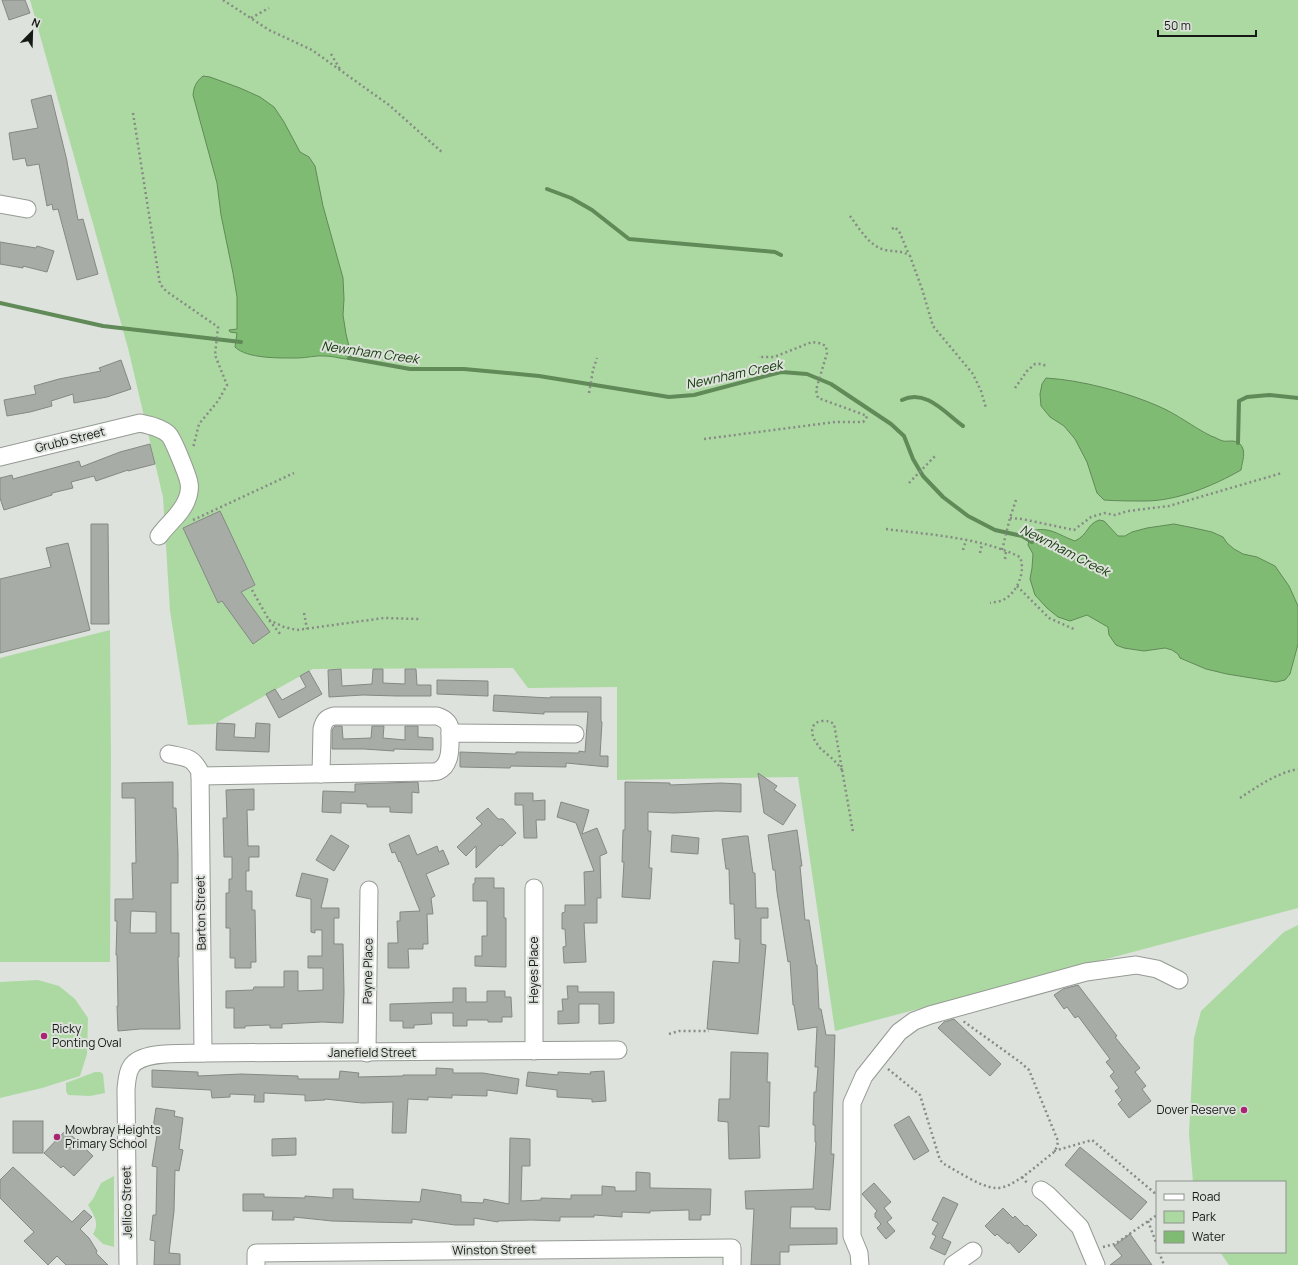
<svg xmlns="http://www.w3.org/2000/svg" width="1298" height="1265" viewBox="0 0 1298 1265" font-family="Manrope,sans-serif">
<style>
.green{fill:#acd9a2}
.water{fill:#80bb73;stroke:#608a57}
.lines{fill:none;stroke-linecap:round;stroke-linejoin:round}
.stream{stroke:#608a57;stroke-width:4}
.building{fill:#a7aca6;stroke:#848983;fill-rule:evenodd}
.minor-casing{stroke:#959a94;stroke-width:19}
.path{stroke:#878b86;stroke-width:2.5;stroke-dasharray:2 3;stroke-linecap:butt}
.minor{stroke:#fff;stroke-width:17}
.poi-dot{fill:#a82572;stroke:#dde2dc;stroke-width:1.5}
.labels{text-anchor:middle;stroke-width:4;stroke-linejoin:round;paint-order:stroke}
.street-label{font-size:12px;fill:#171916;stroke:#dde2dc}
.poi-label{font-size:12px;fill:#171916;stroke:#dde2dc;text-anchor:start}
.water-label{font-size:13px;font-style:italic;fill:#113806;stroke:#dde2dc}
</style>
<rect width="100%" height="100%" fill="#dde2dc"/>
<!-- green -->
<g class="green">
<path d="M30,0h1268v908l-463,123 -37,-254 -181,3v-93l-89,1 -15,-20 -200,1 -99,55 -26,1 -18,-114 -7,-114 -35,-149z"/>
<path d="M110,630l1,130 -1,202h-110v-304z"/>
<path d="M1298,925v340h-69l-9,-13h65v-70h-92l-4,-48 5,-96 7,-27 83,-79z"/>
<path d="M38,980l21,6 16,13 13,19 -1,36 -7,22 -38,12 -42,10v-116z"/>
<path d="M95,1072h5l3,2 2,19 -15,3 -22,-1 -2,-4v-8z"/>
<path d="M114,1176v71l-11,-3 -10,-10c7,-10 1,-19 -5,-29l5,-6 8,-16z"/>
</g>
<!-- water -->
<g class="water">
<path d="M203,76l7,1 30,11 20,9 14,10 10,15 16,30 9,5 6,9 8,40 20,72 1,21 -1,16 3,19 6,25c-9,1 -17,-3 -27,-3 -9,-1 -18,2 -28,2 -16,0 -50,1 -62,-11l2,-14 -7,-1 -1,-2 8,-1v-32l-4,-24 -12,-58 -4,-32 -24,-88c1,-9 3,-13 10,-19z"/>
<path d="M1046,378c35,2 80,14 112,28 19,8 35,21 53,30 4,1 8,4 12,5 6,1 11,-2 17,3 7,7 2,18 1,26 -28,16 -64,31 -96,31 -14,0 -27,0 -41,-1l-7,-7 -10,-31 -12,-23 -11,-13 -14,-9 -9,-11 -1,-12 2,-10z"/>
<path d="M1099,520l5,1 14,15h7l7,-4 15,-4 27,-4 20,4 18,4 11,5 4,6 7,6 9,5 14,3 18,9 14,20 9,20v38l-8,30 -5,6 -9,2 -49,-8 -21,-5 -26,-11 -2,-4 -6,-4 -7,-2 -21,3 -20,-3 -8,-3 -7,-10 -1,-8 -21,-12 -17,6 -12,-4 -11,-9 -12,-13 -5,-16 2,-11 1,-14 -5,-9 3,-14c19,-5 27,4 44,10 14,-7 11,-16 24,-21z"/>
</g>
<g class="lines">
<!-- stream -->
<g class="stream">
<path d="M547,189l24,9 21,12 37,29 146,13 6,3"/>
<path d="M0,303l103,23 138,16"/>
<path d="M349,358l61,11h54l75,7 130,21 25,-2 87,-23 26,2 24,10 60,40 13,12 9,23 10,17 20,21 25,19 27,14 27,6 10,6"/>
<path d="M902,400c24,-12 44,14 61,26"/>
<path d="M1238,443l1,-42 8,-4 22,-2 29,3"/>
</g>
</g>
<!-- building -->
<g class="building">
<path d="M2,0h23l5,13 -21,7z"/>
<path d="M51,95l16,66v1l11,58 5,-1 15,55 -21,6 -19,-71 -5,1 -1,-6 -5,2 -8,-42 -12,2 -2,-8 -12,2 -4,-27 29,-5 -7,-28z"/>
<path d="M0,242l36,6 1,-2 17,5 -7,21 -24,-6v2l-23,-4z"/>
<path d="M121,360l10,29 -24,8 -33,6 -1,-9 -22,7 1,5 -22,6 -23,4 -3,-16 32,-6 -2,-8 25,-7 42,-8 -2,-3z"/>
<path d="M150,444l5,20 -27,7v-1l-32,11 -2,-5 -23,6 2,6 -21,5v2l-48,15 -4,-12v-20l12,-3 1,4 66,-18 2,6 39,-15z"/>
<path d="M220,511l35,74 -14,7 29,40 -17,12 -31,-43 -4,2 -35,-75z"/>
<path d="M91,524h17l1,100h-18z"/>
<path d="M68,543l22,87 -90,23v-74l51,-12 -5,-19z"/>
<path d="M341,669l1,17 30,-2 1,-15h10v14l22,1v-15h11l1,16h14v11h-34l-34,-1 -34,2 -1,-27z"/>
<path d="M309,671l13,23 -43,24 -13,-24 9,-5 7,11 24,-13 -6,-11z"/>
<path d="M437,680l51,1v15l-51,-2z"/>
<path d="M494,695l56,3v-1h51v24l1,1 -2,34h8v11l-42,-4v4l-55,-1 -1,2 -50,-1v-15l56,2v-2l63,1v-2l6,1 3,-40h-44v2l-51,-3z"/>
<path d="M217,723l18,1 -1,13 21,1 1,-15 14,1 -1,28 -53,-2z"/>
<path d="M335,726h7l1,13 28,-1 1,-12h12l-1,12 22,2v-14h13v11l15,1v12l-39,-1v2l-30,-2h-32v-19z"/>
<path d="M758,773l19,13 -3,4 22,15 -13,20 -19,-12z"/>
<path d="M173,782v26h3l2,45v30h-7v50h8v24h-1l2,72h-40l-22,2 -1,-25h1l-1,-51h-1l1,-34h-2v-22h18l-1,-36h4l-1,-65h-13v-15zM131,911l25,1v21h-26z"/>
<path d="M418,782l1,11 -7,-1v21l-22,-1v-5h-23v-3l-26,-1v10l-19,-1 1,-21 32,1v-8z"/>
<path d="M625,782l45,1v2l51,-2 20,1v28l-24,-1 -43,2 -26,-1v19h3l-2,37h3l-2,31 -28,-2 2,-35h-2l1,-32h2z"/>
<path d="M254,789v21h-7l1,36h11v11h-10v14h-3v20h6v19h3l1,52h-5v6h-16v-10h-5v-30h-4v-35h3v-14h3v-22h-8l-1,-39h4l-1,-28z"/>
<path d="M515,793h18v8l12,-1v20h-9l1,18h-13l-1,-33h-8z"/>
<path d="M561,802l28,8 -7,24 15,-6 10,25 -7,3 1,42h-4v25h-13l2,39 -22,1 -1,-16 3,-1 -1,-17h-3v-16l3,-1v-7h20l-1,-33 10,-1 -18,-48 -19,-6z"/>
<path d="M488,808l10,11h5l13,14 -14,13 -2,-1 -24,23v-22l-10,10 -9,-9 25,-23 -6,-6z"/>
<path d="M797,830l5,36h-2l5,54h4l7,45h1l2,44h2l5,26h9l-4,119h3l-4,56 -15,-1v-2h-24l-1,21h47v16l-48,1v7h-9v13h-29l3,-56h-8l-1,-18 68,-2 3,-47h-1v-17h-2l1,-33h2l2,-25h-3l2,-40 -19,3 -4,-25h-1l-3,-44 -2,1 -11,-70 -2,-22h-2l-5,-35z"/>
<path d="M331,835l18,11 -15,25 -18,-11z"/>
<path d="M409,835l8,20 20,-9 2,6 4,-2 6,14 -23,10 9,22 -4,2 2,16h-6l1,30h-5v5h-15l1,19h-21v-25h10l-1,-22h3v-9l20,-1 -20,-50 -1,1 -4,-10 -3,1 -3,-9z"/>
<path d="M672,835l27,3 -1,16 -27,-2z"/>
<path d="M744,836h4l5,37h2l1,35h12v10h-7v26l5,1 -8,89 -51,-5 6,-68 26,2 1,-24h-5l-1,-35h-4l-1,-35h-3l-4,-30z"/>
<path d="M302,873l26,6 -7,29h18v10h-5v26h9l1,48 -1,31 -21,-1 -40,2v4h-12v-3l-25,1v2h-11v-20h-8v-17l27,-1 1,-3h30v-16h14v20l25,-1v-22h-15v-12h14v-26h-7v3l-4,-1v-33l-15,-3z"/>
<path d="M475,878h19v10h10v30h2v49l-31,-1v-10h7v-20h5v-35h-14v-17l2,-1z"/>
<path d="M1078,985l39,51 -2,1 25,31 -5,4 11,14 -4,3 9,12 -22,17 -11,-14 4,-4 -7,-9 4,-3 -9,-12 4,-4 -8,-10 4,-3 -32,-43 -3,2 -8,-11 -3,2 -10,-14 9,-6z"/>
<path d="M567,986h11v6h36v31l-15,1v-20h-20v19l-21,1v-13h5l-1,-12h6z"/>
<path d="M453,988h13v14h21v-11h18v6h6l1,20h-10v5h-14v-2h-21v6h-14v-13h-22l1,11 -18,1v3h-11v-7h-13v-17l63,-2z"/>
<path d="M954,1019l47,45 -11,12 -52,-48 6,-6z"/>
<path d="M731,1052l37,1 -1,29h3l-1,45 -10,-1 1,32 -31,1 -1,-37 -10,-1 1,-22h11z"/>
<path d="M436,1068l17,1v4h30l36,6 -2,15 -30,-4v6l-35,-1v3l-24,-1v3l-20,-1 -2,34h-14l1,-31 -31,1 -37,-4v1l-20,1v-6l-41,-2v9h-10l1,-7 -25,-1v3l-18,1 -1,-8 -59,-3v-17l46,2v4l43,-2 57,2v3h41l1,-8 19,2 -1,4 45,-1v-1h33z"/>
<path d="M604,1071l2,30 -14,1v-3l-35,-2v-7l-31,-4 2,-14 30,3v-3l33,2 -1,-2z"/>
<path d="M156,1108l19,3 -1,5 9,2 -4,31 4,1 -4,21 -4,-1 -1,41 -5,42 11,1v11h-26l1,-24 -5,-1 3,-25h3l1,-48 -5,-1 6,-37 -5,-1z"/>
<path d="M909,1116l20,35 -15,9 -20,-35z"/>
<rect x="13" y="1121" width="30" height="32"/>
<path d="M66,1130l27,26 -19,20 -11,-10 -2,2 -17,-15z"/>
<path d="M296,1138v17l-24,1v-17z"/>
<path d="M510,1138l20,1v27h-8l-1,35 20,-1v-2l30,1v-4h31v-9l13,1v4h21v-19l14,1v15l61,1 -1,26h-9v5h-12v-10l-39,1v2l-28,-1v5l-28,-2v2h-34v4l-29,-1 -33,1v1l-24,-4v7h-19l-43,-6v4l-80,-2 -38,-4v3h-22l1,-9h-30v-17h21v3l41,1v-2l28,2v-9h20v10l67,3 2,-13 39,6v7l22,1 1,-4 25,5z"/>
<path d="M1080,1147l67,55 -16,18 -66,-55z"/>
<path d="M13,1167l59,55 12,-12 8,7 -12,12 9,9 8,13 -1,2 12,12h-42l-9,-9 -9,9 -24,-24 10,-9 -34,-34v-18z"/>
<path d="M874,1183l17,19 -7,6 8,10 -5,4 8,9 -9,8 -9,-11 4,-4 -6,-7v-4l2,-2 -15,-17z"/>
<path d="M943,1197l15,7 -16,34 9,4 -6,13 -15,-7 6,-12 -4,-2 6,-11 -6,-3z"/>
<path d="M1003,1208l10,10 2,-2 10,10 2,-1 10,10 -18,18 -10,-11 -1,2 -11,-10 -2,2 -10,-10z"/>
<path d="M1130,1234l22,31h-42l12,-9 -8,-10z"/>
</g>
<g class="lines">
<!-- minor casing -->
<g class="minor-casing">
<g id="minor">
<path d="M0,204l27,5"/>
<path d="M0,457l140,-34c9,2 23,5 29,12 4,4 19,41 20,48 1,4 0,12 -2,16 -5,15 -19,24 -28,37"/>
<path d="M169,754c17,4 23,2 31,18l3,281"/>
<path d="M321,774l1,-45c2,-8 4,-11 12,-13h103c9,3 14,7 13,17"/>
<path d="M200,776l228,-4c3,0 7,0 10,-1 14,-6 12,-26 12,-38l125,1"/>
<path d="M534,1051v-163"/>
<path d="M367,1053l2,-163"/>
<path d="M1041,1190l7,5 32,32 16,38"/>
<path d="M128,1265l-2,-176c1,-8 1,-16 5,-22 10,-17 54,-13 72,-14l415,-3"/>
<path d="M256,1265v-12l476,-5v17"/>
<path d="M860,1265l-1,-12 -7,-17v-133l12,-27 35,-44 15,-11 16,-6 156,-43 50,-7 21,4 22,11"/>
<path d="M953,1265l20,-14"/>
</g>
</g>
<!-- path -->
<g class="path">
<path d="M223,0l46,30 43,20 77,55 54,48"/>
<path d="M251,18l18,-10"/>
<path d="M331,54l9,15"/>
<path d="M133,113l27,171 6,7 52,36 -3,28 12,30 -9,16 -19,23 -6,24"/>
<path d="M850,216c9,12 19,30 35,34 9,2 17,0 25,6l12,33 11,37 40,48 8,17 5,17"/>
<path d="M892,229l3,-2 5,6 9,22"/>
<path d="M1015,388l12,-17 8,-7h6l6,2"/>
<path d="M589,393l4,-23 4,-12"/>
<path d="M704,439l131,-17h28l3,-3 1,-3 -5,-2 -44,-16 -2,-8 11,-37 -1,-7 -7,-3 -7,-1 -38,15h-16"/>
<path d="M909,483l27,-28"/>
<path d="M1010,518l12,1 52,11 17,-13 7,-2 6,-2 11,2 13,-4 41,-5 113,-33"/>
<path d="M193,520l101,-47"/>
<path d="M886,529c45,6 93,8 134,28 6,15 -3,36 -17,43 -4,2 -9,2 -13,3"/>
<path d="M963,550l3,-10"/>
<path d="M1002,550l8,-32 6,-18"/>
<path d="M980,553l2,-9"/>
<path d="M1005,559l1,-8"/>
<path d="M1017,586l32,32 27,12"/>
<path d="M252,590l17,30 12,15"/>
<path d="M304,613l3,16"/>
<path d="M269,620l15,7 13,3 87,-12 35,1"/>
<path d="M842,770c-4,-6 -9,-11 -15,-16 -3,-3 -7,-5 -9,-9 -7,-8 -10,-22 4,-24 5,0 8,0 12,3l19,108"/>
<path d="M1240,798c18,-12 37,-25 58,-29"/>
<path d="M669,1034l10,-3h30"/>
<path d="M888,1069l32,26 20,65 4,4c13,7 37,23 51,24 17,2 44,-25 58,-35l4,-6 1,-6 -29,-71 -9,-8 -57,-41"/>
<path d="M1054,1151l38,-11 65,55"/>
<path d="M1022,1177l6,7"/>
<path d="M1148,1221l9,24"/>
<path d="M1103,1247l12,-3 42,-29"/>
<path d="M1159,1252l5,13"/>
</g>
<!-- minor -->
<use href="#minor" class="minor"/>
</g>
<!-- markers -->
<g class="poi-dot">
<circle cx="44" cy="1036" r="4"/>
<circle cx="1244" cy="1110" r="4"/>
<circle cx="57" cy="1137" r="4"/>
</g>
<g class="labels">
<!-- street labels -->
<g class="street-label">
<text transform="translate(70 440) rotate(-14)" y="4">Grubb Street</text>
<text transform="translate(201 913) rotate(-91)" y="4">Barton Street</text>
<text transform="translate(534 970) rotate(-90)" y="4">Heyes Place</text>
<text transform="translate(368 971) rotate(-89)" y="4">Payne Place</text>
<text x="372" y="1057">Janefield Street</text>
<text transform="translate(127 1202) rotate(-91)" y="4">Jellico Street</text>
<text transform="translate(494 1250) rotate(-1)" y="4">Winston Street</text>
</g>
<!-- poi labels -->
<g class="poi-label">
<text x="52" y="1033">Ricky<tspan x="52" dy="14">Ponting Oval</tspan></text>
<text x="1236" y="1114" text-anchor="end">Dover Reserve</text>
<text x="65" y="1134">Mowbray Heights<tspan x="65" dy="14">Primary School</tspan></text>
</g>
<!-- water labels -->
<g class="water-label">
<text transform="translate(370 352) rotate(8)" y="5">Newnham Creek</text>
<text transform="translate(734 374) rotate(-12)" y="5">Newnham Creek</text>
<text transform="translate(1065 550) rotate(27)" y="5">Newnham Creek</text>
</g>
</g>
<!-- legend -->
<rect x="1156" y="1181" width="130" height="72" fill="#dde2dc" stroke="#8e928d"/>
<rect x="1164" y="1194" width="20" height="6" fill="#ffffff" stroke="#8e928d"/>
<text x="1192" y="1201" font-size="12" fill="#171916">Road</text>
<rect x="1164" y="1211" width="20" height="12" fill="#acd9a2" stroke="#8e928d"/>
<text x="1192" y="1221" font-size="12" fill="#171916">Park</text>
<rect x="1164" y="1231" width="20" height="12" fill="#80bb73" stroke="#8e928d"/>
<text x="1192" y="1241" font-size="12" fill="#171916">Water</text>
<!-- north arrow -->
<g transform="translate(32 32) rotate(23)" stroke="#dde2dc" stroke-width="3" paint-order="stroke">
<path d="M0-3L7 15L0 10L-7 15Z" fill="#171916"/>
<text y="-6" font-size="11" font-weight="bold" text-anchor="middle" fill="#171916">N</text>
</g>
<!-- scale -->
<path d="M1158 30v6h98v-6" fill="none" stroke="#171916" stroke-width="2"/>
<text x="1164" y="30" font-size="12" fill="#171916" stroke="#dde2dc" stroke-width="3" paint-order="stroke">50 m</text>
</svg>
